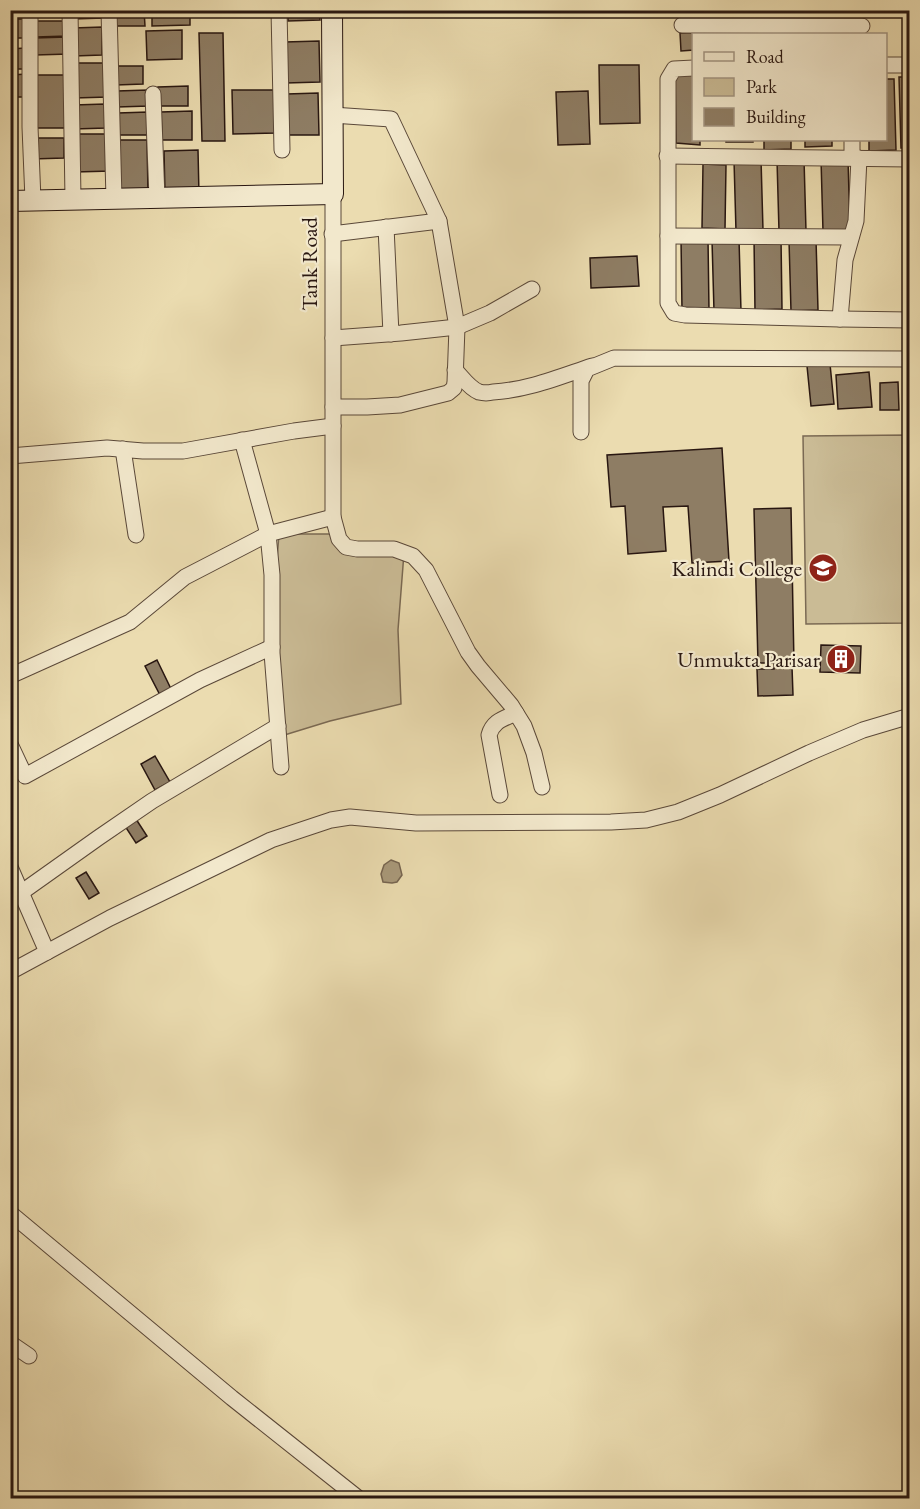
<svg xmlns="http://www.w3.org/2000/svg" width="920" height="1509" viewBox="0 0 920 1509" font-family="'EB Garamond',serif">
<style>
.green{fill:#cabb95;stroke:#7a6953;stroke-width:1.5}
.water{fill:#a9997a;stroke:#766550;stroke-width:1.5}
.building{fill:#8e7d64;stroke:#291711;stroke-width:1.5}
.lines{fill:none;stroke-linecap:round;stroke-linejoin:round}
.street-casing{stroke:#5a4839;stroke-width:17}
.secondary-casing{stroke:#291711;stroke-width:22}
.street{stroke:#f2e8cc;stroke-width:15}
.secondary{stroke:#f2e8cc;stroke-width:20}
.labels{text-anchor:middle;stroke-width:4.5;stroke-linejoin:round;paint-order:stroke}
.street-label{font-size:22px;fill:#291711;stroke:#f2e8cc}
.poi-label{font-size:22px;fill:#291711;stroke:#f2e8cc;text-anchor:end}
</style>
<rect width="100%" height="100%" fill="#ebdcb0"/>
<filter id="stains"><feTurbulence type="fractalNoise" baseFrequency=".00333" numOctaves="4"/><feColorMatrix values="0 0 0 0 .2 0 0 0 0 .09 0 0 0 0 .02 0 0 0 .5 -.17"/></filter>
<radialGradient id="worn" r=".72"><stop offset=".6" stop-color="#630" stop-opacity="0"/><stop offset="1" stop-color="#630" stop-opacity=".3"/></radialGradient>
<!-- green -->
<g class="green">
<path d="M909,435v188l-103,1 -3,-188z"/>
<path d="M279,534h61l5,13 59,6 -6,77 3,74 -71,17 -52,16 -8,-90z"/>
</g>
<!-- water -->
<path class="water" d="M391,860l8,3 3,12 -5,7 -5,1 -9,-1 -2,-8 3,-9z"/>
<!-- building -->
<g class="building">
<path d="M10,10h17l1,6h-18z"/>
<rect x="35" y="10" width="31" height="3"/>
<path d="M73,10h30v8l-30,1z"/>
<path d="M113,10h31l1,16h-31z"/>
<path d="M152,10h38v15l-38,1z"/>
<path d="M220,10h47l1,5 -48,1z"/>
<path d="M288,10h31l1,10 -32,1z"/>
<path d="M723,10h24v11l-24,1z"/>
<rect x="751" y="10" width="22" height="10"/>
<path d="M778,10h18l1,12 -18,1z"/>
<path d="M803,10h44v12l-44,1z"/>
<rect x="10" y="19" width="15" height="19"/>
<path d="M35,21h32l1,15 -33,1z"/>
<path d="M102,27v28l-28,1 -1,-28z"/>
<path d="M182,30v29l-35,1 -1,-29z"/>
<path d="M709,32v2h-15v16l-13,1 -1,-18z"/>
<path d="M199,33h24l2,108h-23z"/>
<path d="M68,37l1,17 -34,1 -1,-17z"/>
<path d="M319,41l1,41 -34,1 -1,-41z"/>
<path d="M25,48v21h-15v-20z"/>
<path d="M73,63h34l1,34 -34,1z"/>
<path d="M599,65h40l1,58 -40,1z"/>
<path d="M115,66h28v18l-27,1z"/>
<path d="M675,73h19v67h6v5l-24,-2z"/>
<path d="M27,74v23h-17v-22z"/>
<path d="M33,75h33l2,53h-33z"/>
<path d="M899,77h11v71h-9z"/>
<path d="M886,79h8l2,71 -27,1v-11h17z"/>
<path d="M188,86v20h-29l-1,-19z"/>
<path d="M148,90l1,16 -32,1v-16z"/>
<path d="M232,90h43l1,43 -43,1z"/>
<path d="M588,91l2,53 -32,1 -2,-53z"/>
<path d="M318,93l1,42h-31l-1,-41z"/>
<path d="M105,104l1,24 -32,1v-24z"/>
<path d="M192,111v29h-30l-1,-28z"/>
<path d="M148,112l1,23h-31v-22z"/>
<path d="M74,134h36l1,37 -36,1z"/>
<path d="M32,138h32v20l-32,1z"/>
<path d="M115,140h32l1,52h-31z"/>
<rect x="726" y="140" width="27" height="2"/>
<path d="M764,140h27v9l-27,1z"/>
<path d="M805,140h27v6l-27,1z"/>
<path d="M198,150l1,45h-34l-1,-44z"/>
<path d="M761,159l2,71 -27,1 -2,-71z"/>
<path d="M804,159l2,72h-27l-2,-71z"/>
<path d="M821,159h27l2,71 -27,1z"/>
<path d="M703,164l23,1 -1,64 -23,-1z"/>
<path d="M754,238h27l1,71 -27,1z"/>
<path d="M681,239h27l1,71h-27z"/>
<path d="M739,239l2,72h-27l-2,-71z"/>
<path d="M816,239l2,71 -27,1 -2,-71z"/>
<path d="M637,256l2,30 -48,2 -1,-30z"/>
<path d="M830,364l4,40 -23,2 -4,-40z"/>
<path d="M869,372l3,35 -34,2 -2,-34z"/>
<path d="M898,382l1,28h-19v-27z"/>
<path d="M722,448l7,113 -37,2 -4,-57 -25,1 3,44 -38,3 -3,-48 -14,1 -4,-52z"/>
<path d="M791,508l3,156h-14v3h12l1,28 -35,1 -1,-27h17v-6h-16l-4,-154z"/>
<path d="M821,645l40,1 -1,27 -40,-1z"/>
<path d="M157,660l15,31 -11,6 -16,-31z"/>
<path d="M155,756l15,26 -15,8 -14,-26z"/>
<path d="M134,816l13,20 -11,7 -13,-20z"/>
<path d="M86,872l13,21 -10,6 -13,-21z"/>
</g>
<g class="lines">
<!-- street casing -->
<g class="street-casing">
<g id="street">
<path d="M30,10v117l3,73"/>
<path d="M70,10l3,189"/>
<path d="M109,10l5,189"/>
<path d="M279,10l3,140"/>
<path d="M682,25l180,1"/>
<path d="M886,65h24"/>
<path d="M694,68l-20,1 -6,10v224l6,10 11,2 155,4 5,-59 11,-39 3,-63"/>
<path d="M153,94l4,104"/>
<path d="M332,115l59,4 48,102 18,106 -2,55 -1,6 -6,5 -48,12 -33,2h-34"/>
<path d="M667,156l243,3"/>
<path d="M852,158v-18"/>
<path d="M333,194v323l6,22 7,8 11,2h37l19,7 13,14 42,82 10,14 33,39 13,21 10,27 8,34"/>
<path d="M386,227l5,107"/>
<path d="M332,234l107,-13"/>
<path d="M668,236l183,1"/>
<path d="M840,319l70,1"/>
<path d="M333,338l68,-5 56,-6 33,-14 42,-24"/>
<path d="M455,370c7,7 14,18 24,22 4,1 10,1 14,0 35,-2 66,-15 99,-26"/>
<path d="M581,432v-51l6,-12 27,-11 296,1"/>
<path d="M242,440l26,94 4,41v78l9,114"/>
<path d="M123,449l13,86"/>
<path d="M10,456l97,-8 36,3h40l111,-20 39,-5"/>
<path d="M10,676l120,-54 55,-45 83,-43 65,-17"/>
<path d="M10,744l15,32 175,-96 72,-33"/>
<path d="M500,795l-11,-60c4,-14 14,-16 27,-22"/>
<path d="M10,867l37,85"/>
<path d="M22,892l76,-54 54,-37 126,-75"/>
<path d="M10,972l100,-54 161,-78 60,-20 19,-3 66,6 195,-1 35,-2 32,-8 42,-17 89,-42 54,-23 47,-14"/>
<path d="M10,1213l222,185 126,100"/>
<path d="M10,1343l19,13"/>
</g>
</g>
<!-- secondary casing -->
<g class="secondary-casing">
<path id="secondary" d="M10,201l323,-7 -1,-184"/>
</g>
<!-- street -->
<use href="#street" class="street"/>
<!-- secondary -->
<use href="#secondary" class="secondary"/>
</g>
<!-- icons -->
<defs>
<g id="university-disc" transform="scale(1.5)"><circle r="9.5" fill="#8f2418" stroke="#f2e8cc"/><path d="M0-5L7-2L0 1L-7-2ZM-4 1L0 2.5L4 1V4Q0 6-4 4Z" fill="#fff"/></g>
<g id="building-disc" transform="scale(1.5)"><circle r="9.5" fill="#8f2418" stroke="#f2e8cc"/><path d="M-4-6H4V6H1V3H-1V6H-4ZM-2.5-4.3h1.7v1.8h-1.7ZM.8-4.3h1.7v1.8H.8ZM-2.5-1h1.7V.8h-1.7ZM.8-1h1.7V.8H.8Z" fill="#fff"/></g>
</defs>
<g fill-rule="evenodd">
<use href="#university-disc" x="823" y="568"/>
<use href="#building-disc" x="841" y="659"/>
</g>
<g class="labels">
<!-- street labels -->
<g class="street-label">
<text transform="translate(309 264) rotate(-90)" y="8">Tank Road</text>
</g>
<!-- poi labels -->
<g class="poi-label">
<text x="802" y="576">Kalindi College</text>
<text x="820" y="667">Unmukta Parisar</text>
</g>
</g>
<!-- margin -->
<rect width="920" height="1509" fill="none" stroke="#ebdcb0" stroke-width="36"/>
<rect x="12" y="12" width="896" height="1485" fill="none" stroke="#291711" stroke-width="3"/>
<rect x="18" y="18" width="884" height="1473" fill="none" stroke="#291711" stroke-width="1.5"/>
<!-- legend -->
<rect x="692" y="33" width="195" height="108" fill="#f2e8cc" stroke="#a29481" stroke-width="1.5"/>
<rect x="704" y="52" width="30" height="9" fill="#f2e8cc" stroke="#a29481" stroke-width="1.5"/>
<text x="746" y="63" font-size="18" fill="#291711">Road</text>
<rect x="704" y="78" width="30" height="18" fill="#cabb95" stroke="#a29481" stroke-width="1.5"/>
<text x="746" y="93" font-size="18" fill="#291711">Park</text>
<rect x="704" y="108" width="30" height="18" fill="#8e7d64" stroke="#a29481" stroke-width="1.5"/>
<text x="746" y="123" font-size="18" fill="#291711">Building</text>
<rect width="100%" height="100%" filter="url(#stains)"/>
<rect width="100%" height="100%" fill="url(#worn)"/>
</svg>
